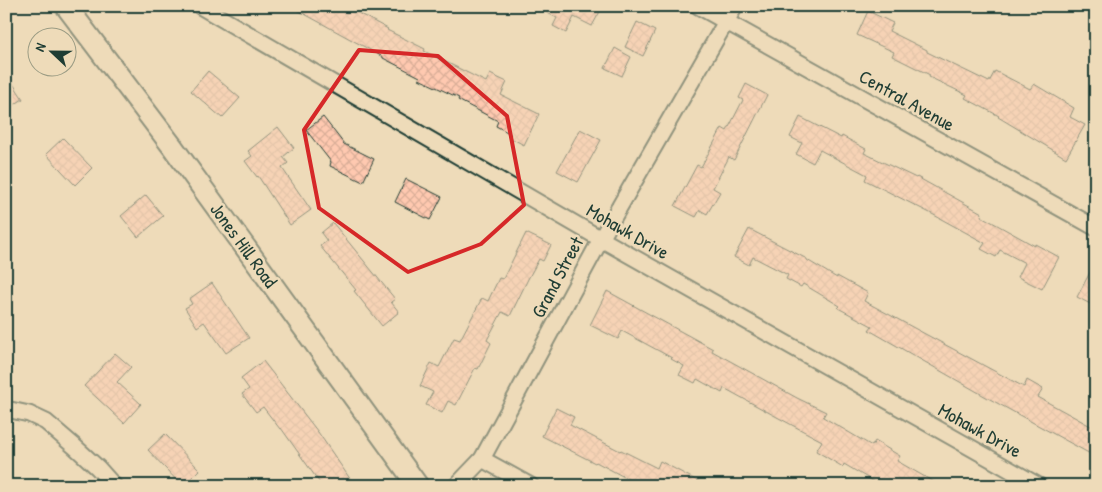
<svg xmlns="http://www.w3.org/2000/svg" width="1102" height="492" viewBox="0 0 1102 492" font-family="'Patrick Hand',sans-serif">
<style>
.building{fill:url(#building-cross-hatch);stroke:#1f3d34}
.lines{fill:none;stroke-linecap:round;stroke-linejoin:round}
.street-casing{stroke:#1f3d34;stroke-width:19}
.secondary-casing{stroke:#1f3d34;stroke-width:24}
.street{stroke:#eedbb9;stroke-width:15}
.secondary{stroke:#eedbb9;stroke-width:20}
.marked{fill:none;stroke:#d62828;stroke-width:4;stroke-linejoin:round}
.labels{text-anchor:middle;stroke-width:5;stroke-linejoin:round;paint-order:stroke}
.street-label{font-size:19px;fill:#1f3d34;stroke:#eedbb9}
</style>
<defs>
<pattern id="building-cross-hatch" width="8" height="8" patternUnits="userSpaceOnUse" patternTransform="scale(1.25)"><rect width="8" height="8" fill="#ffc9b0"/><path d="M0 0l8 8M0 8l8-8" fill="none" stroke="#daae98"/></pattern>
</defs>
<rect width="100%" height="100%" fill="#eedbb9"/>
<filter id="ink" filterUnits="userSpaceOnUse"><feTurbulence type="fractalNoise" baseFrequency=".02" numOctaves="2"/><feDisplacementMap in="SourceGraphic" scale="10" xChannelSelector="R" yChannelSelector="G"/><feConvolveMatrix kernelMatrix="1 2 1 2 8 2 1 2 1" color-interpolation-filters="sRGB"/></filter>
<g filter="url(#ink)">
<!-- building -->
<g class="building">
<path d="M290,6h55l43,23 -1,1 38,19 -1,2 62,31 4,-8 17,8 -6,13 38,19 -15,31 -15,-8 2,-3 -15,-8 2,-5 -40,-21 1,-2 -40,-19 1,-2 -37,-19v-1z"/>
<path d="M534,6h69l-11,20 -18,-9 -8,16 -13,-7 4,-8z"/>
<path d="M868,11l25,12 -4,8 38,19v2l62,30 6,-11 35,18 4,-5 40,24 -4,9 15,8 -19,33 -68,-41 1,-1 -34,-18 2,-3 -38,-18 1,-2 -38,-19 2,-4 -37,-17z"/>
<path d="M637,22l18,9 -12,25 -18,-9z"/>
<path d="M615,48l16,9 -9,19 -17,-8z"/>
<path d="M208,71l32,27 -18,20 -31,-27z"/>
<path d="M6,73l17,26 -17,11z"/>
<path d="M746,84l21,11 -33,65 -5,-3 -16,31 7,4 -13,22 -7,-4 -4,7 -21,-11 22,-41 4,2 21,-39 5,3 16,-31 -4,-2z"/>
<path d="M323,117l21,27 30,15 -11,23 -33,-16 1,-4 -25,-32z"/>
<path d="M800,117l41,21 1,-2 24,13 -2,4 52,25 1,-1 65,36 -1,3 54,30v-2l24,13 -17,32 -24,-12 7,-14 -25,-13 -4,7 -15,-8 4,-6 -53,-29 -67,-34 2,-5 -47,-25 -7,13 -17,-9 6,-11 -12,-6z"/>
<path d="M278,127l16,21 -11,9 5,6 -6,5 29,42 -21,15 -32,-49 -1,1 -12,-16 7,-5 -4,-5z"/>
<path d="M580,129l21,11 -23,42 -21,-11z"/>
<path d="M63,138l29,30 -17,17 -29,-31z"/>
<path d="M406,179l36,18 -12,23 -35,-18z"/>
<path d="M146,195l17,21 -25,21 -17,-21z"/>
<path d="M333,223l62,76 -4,3 8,10 -17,14 -28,-35 2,-1 -36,-44 7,-5 -6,-8z"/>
<path d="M749,229l58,30v1l30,18v-2l31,17 -4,8 63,34 97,52 3,-7 16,9 -5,8 58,32v28l-108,-59 -119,-68 3,-4 -34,-18 2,-2 -37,-22 -2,3 -15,-8 2,-4 -35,-18 -4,8 -15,-8z"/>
<path d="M526,233l25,12 -8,16 -4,-2 -11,20 -18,37 -8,-4 -15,28 4,3 -13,26 -3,-1 -19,37 -8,-4 -6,12 -16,-8 7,-13 -13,-6 11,-23 8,4 15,-29 6,2 22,-42 6,3 11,-23 4,1z"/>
<path d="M1096,261v46l-19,-10z"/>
<path d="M212,283l37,55 -23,15 -22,-31 -7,5 -12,-19 7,-4 -3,-5z"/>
<path d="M607,291l106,58 -1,2 85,47 29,14 -3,5 49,29 3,-5 25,15 -3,5 44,25h-60l-37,-22 -1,3 -27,-16 6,-10 -45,-24 -53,-29 -2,5 -25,-14 -2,4 -16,-8 5,-9 -13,-7 1,-1 -50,-27 -4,8 -28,-14z"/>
<path d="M115,353l16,14 -14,15 24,22 -17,19 -40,-37z"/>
<path d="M263,361l55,71 37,54h-33l-41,-58 -1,1 -17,-22 -7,5 -14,-18 7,-5 -8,-11z"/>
<path d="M556,408l18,9 -4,8 50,26 1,-1 36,18 3,-7 47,25h-66l-45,-24 -1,1 -53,-27z"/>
<path d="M165,434l35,36 -16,16h-2l-34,-36z"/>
</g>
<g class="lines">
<!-- street casing -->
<g class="street-casing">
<g id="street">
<path d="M200,6l401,233 438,247"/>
<path d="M698,6l398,222"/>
<path d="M6,409l23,5 17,8 28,24 24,22 16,18"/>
<path d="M482,459l49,27"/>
<path d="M456,486l26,-27 119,-220 134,-233"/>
</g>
</g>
<!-- secondary casing -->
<g class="secondary-casing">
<path id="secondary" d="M66,6l106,140 246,340"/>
</g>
<!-- street -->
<use href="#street" class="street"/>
<!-- secondary -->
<use href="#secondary" class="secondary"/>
</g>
</g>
<!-- marked area -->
<path d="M0 0H1102V492H0ZM359,50l79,6 69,60 17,89 -43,39 -73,28 -89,-64 -15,-78z" fill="#eedbb9" fill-opacity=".55" fill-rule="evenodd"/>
<path class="marked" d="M359,50l79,6 69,60 17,89 -43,39 -73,28 -89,-64 -15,-78z"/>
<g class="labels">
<!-- street labels -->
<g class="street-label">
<text transform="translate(907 100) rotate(29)" y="7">Central Avenue</text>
<text transform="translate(628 231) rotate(30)" y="7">Mohawk Drive</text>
<text transform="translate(244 245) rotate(54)" y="7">Jones Hill Road</text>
<text transform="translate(557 277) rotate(-62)" y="7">Grand Street</text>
<text transform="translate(980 430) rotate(29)" y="7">Mohawk Drive</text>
</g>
</g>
<!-- margin -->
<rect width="1102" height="492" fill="none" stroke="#eedbb9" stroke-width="25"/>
<rect x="12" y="12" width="1077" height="467" fill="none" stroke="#1f3d34" stroke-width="2" filter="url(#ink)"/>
<!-- north arrow -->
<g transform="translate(52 52) rotate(292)"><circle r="24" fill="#eedbb9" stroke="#9b9c84"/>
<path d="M0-4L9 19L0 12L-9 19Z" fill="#1f3d34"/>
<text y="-8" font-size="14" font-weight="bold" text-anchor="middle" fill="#1f3d34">N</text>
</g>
</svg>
